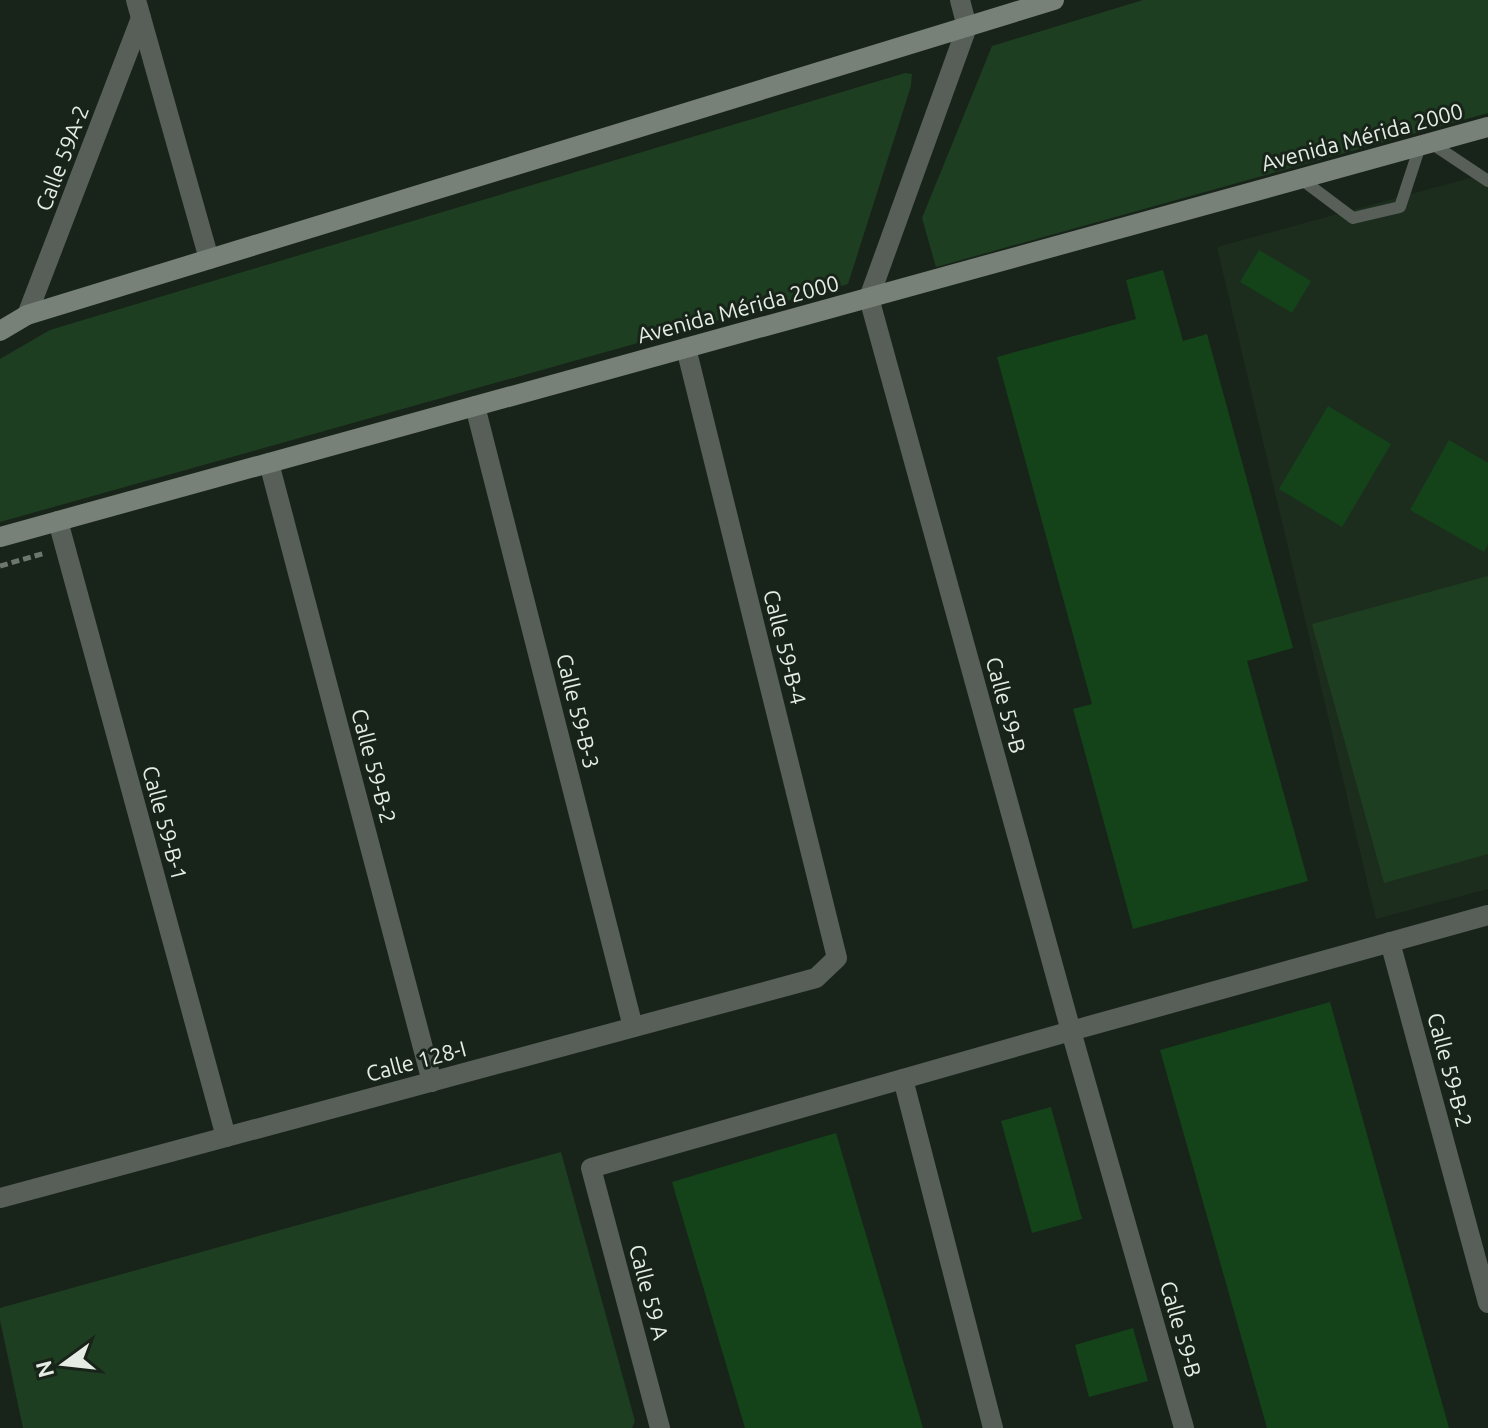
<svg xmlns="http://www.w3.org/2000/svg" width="1488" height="1428" viewBox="0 0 1488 1428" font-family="Ubuntu,sans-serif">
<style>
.built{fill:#1c2d1d}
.green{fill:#1e3e21}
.building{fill:#14431a}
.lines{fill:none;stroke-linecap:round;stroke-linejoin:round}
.path{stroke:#6d776e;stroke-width:5;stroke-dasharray:8 4;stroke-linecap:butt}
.lane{stroke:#585e58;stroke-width:12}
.street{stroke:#585e58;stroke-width:20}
.secondary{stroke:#788178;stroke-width:20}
.labels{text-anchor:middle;stroke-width:6;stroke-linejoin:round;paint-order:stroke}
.street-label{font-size:22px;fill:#e4ece4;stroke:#182419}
</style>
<rect width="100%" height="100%" fill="#182419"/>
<!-- built -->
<path class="built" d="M1488,173v716l-112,30 -159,-672z"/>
<!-- green -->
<g class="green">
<path d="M1143,0h345v113l-552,154 -14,-49 70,-172z"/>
<path d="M905,73l7,1 -1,12 -63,198 -848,238v-163l50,-29z"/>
<path d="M1488,576v278l-104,29 -72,-259z"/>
<path d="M561,1152l74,269 -3,7h-609l-23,-108v-12z"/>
</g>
<!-- building -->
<g class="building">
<path d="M1259,250l52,31 -19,32 -52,-31z"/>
<path d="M1163,270l20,71 24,-7 86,314 -46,13 61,220 -175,48 -60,-220 19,-5 -95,-347 139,-38 -10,-39z"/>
<path d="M1328,406l63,38 -49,83 -63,-38z"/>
<path d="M1449,440l39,23v81l-4,8 -74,-42z"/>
<path d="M1330,1002l119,426h-182l-107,-378z"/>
<path d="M1051,1107l31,112 -50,14 -31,-112z"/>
<path d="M836,1133l87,295h-178l-73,-246z"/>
<path d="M1133,1328l15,53 -59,16 -14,-52z"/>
</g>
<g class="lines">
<!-- path -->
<path class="path" d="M0,566l45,-13"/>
<!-- lane -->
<g class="lane">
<path d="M1431,143l57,38"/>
<path d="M1301,179l52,39 47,-11 20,-61"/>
</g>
<!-- street -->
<g class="street">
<path d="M136,0l73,259"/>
<path d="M960,0l7,27 -98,271 202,733 113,397"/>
<path d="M27,315l114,-297"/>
<path d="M475,406l158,621"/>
<path d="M269,463l163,619"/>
<path d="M58,521l168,616"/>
<path d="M1390,942l98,361"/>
<path d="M903,1079l90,349"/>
<path d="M0,1198l816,-220 21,-20 -151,-610"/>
<path d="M660,1428l-69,-260 480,-137 417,-116"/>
</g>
<!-- secondary -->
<g class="secondary">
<path d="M0,331l27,-16 1027,-315"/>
<path d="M0,537l1488,-410"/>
</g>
</g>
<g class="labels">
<!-- street labels -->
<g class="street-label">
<text transform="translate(1362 137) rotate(-15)" y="8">Avenida Mérida 2000</text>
<text transform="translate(62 158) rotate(-69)" y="8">Calle 59A-2</text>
<text transform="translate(738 309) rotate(-15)" y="8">Avenida Mérida 2000</text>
<text transform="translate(785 647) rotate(76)" y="8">Calle 59-B-4</text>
<text transform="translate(1006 705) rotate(75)" y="8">Calle 59-B</text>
<text transform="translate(578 711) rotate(76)" y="8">Calle 59-B-3</text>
<text transform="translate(374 766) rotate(75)" y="8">Calle 59-B-2</text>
<text transform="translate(165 823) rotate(75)" y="8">Calle 59-B-1</text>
<text transform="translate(416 1061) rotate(-15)" y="8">Calle 128-I</text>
<text transform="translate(1450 1070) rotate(75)" y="8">Calle 59-B-2</text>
<text transform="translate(649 1292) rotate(75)" y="8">Calle 59 A</text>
<text transform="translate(1181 1329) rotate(74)" y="8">Calle 59-B</text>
</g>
</g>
<!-- north arrow -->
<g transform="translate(64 1364) rotate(255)" stroke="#182419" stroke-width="6" paint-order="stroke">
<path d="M0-6L14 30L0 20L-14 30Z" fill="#e4ece4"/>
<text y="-12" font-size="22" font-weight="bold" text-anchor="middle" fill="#e4ece4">N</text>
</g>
</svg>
